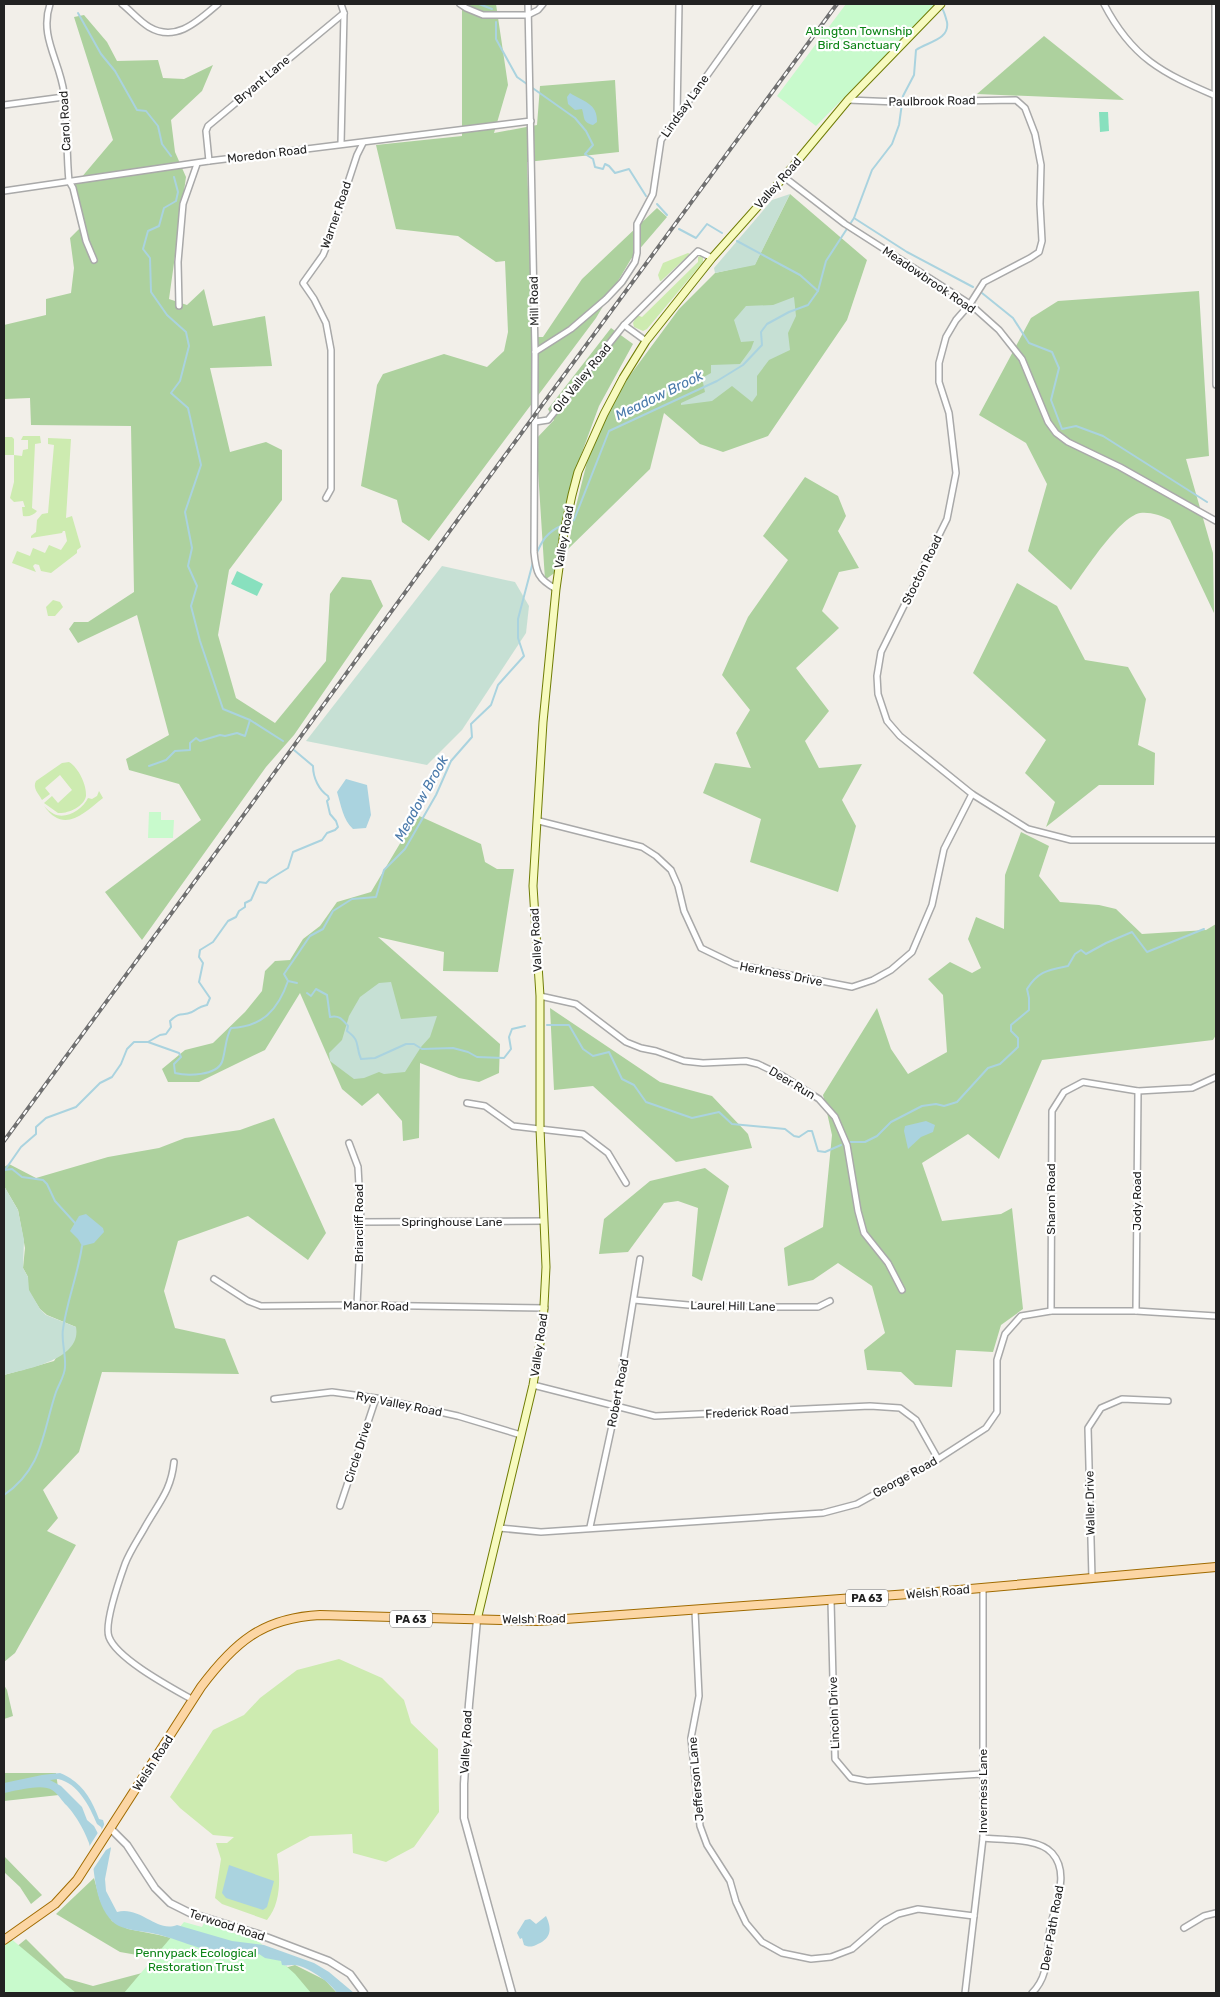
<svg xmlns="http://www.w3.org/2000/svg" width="1220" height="1997" viewBox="0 0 1220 1997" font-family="Rubik,sans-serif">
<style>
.grass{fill:#cdebb0}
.forest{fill:#add19e}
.wetland{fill:#c6e0d4}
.park{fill:#c8facc}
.pitch{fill:#88e0be}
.water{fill:#aad3df;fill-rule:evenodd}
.pier{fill:#f2efe9}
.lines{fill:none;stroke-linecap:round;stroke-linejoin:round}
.stream{stroke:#aad3df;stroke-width:2}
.minor-casing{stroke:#a9a9a9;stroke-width:8}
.tertiary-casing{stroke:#a9a9a9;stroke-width:9}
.secondary-casing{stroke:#707d05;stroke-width:9}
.primary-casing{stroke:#a06b00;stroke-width:10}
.minor{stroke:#fff;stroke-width:5}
.tertiary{stroke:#fff;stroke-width:6}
.secondary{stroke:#f7fabf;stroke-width:7}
.primary{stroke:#fcd6a4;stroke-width:8}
.rail-casing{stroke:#707070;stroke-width:4}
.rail{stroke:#fff;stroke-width:2;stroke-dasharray:5.5;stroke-linecap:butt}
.labels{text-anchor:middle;stroke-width:4.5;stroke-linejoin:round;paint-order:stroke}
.shield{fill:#fff;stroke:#646464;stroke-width:1}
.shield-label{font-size:11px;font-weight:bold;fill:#222}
.park-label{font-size:12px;fill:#0c8416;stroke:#fff}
.street-label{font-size:12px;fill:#222;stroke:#fff}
.water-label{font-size:14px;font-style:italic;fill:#4a7aab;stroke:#fff}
</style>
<rect width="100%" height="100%" fill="#f2efe9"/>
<!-- grass -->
<g class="grass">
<path d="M688,253l2,1 -29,27h-1l-2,-6 5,-12z"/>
<path d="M700,256l3,1v5l-56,67 -4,2 -9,-4 -1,-4 4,-8 5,2 56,-55v-5z"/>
<path d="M23,436h17l1,7 -6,1 -3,64 5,3c-3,4 -8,6 -14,5l-1,-9h3l-2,-6 -9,1 -4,-4 4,-16v-27l8,1 1,-6 5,-1v-9h-7z"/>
<path d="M4,437h8l2,2v16h-10z"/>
<path d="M48,438l23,1 -5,79 6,-2 9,31 -4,3v3l-26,20 -10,-2 -2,-6 -4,-1 -2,2 3,6 -24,-9 5,-12 13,5 3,-8 12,5 4,-8 12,5 6,-9 -2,-10h-2l-1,2 -31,5v-2l5,-4 1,-12 5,-6 6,-1 6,-68 -6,-1z"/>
<path d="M53,600l7,2 3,5 -8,9h-7l-2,-9z"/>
<path d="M69,762c9,5 18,23 17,34 -2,11 -19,18 -28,17l-14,-10 8,-7 6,7 14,-13 -12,-15 -15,13 5,6 -8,6c-3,-6 -10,-12 -6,-19l26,-18z"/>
<path d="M99,791l4,7c-20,16 -39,36 -59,8 3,3 6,6 10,8 12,6 29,-5 34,-16l4,1 5,-3z"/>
<path d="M339,1659l43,19 22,22 7,23 27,26 1,63 -25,35 -28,15 -33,-9 -1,-19 -42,2 -33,18c3,22 5,48 -10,66l-45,-16 -7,-6 6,-39 -5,-16h11l7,-6 -21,-2 -33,-27 -10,-11 43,-67 31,-15 16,-17 37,-28z"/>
</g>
<!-- forest -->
<g class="forest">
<path d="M462,4h34l12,81 -14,48 43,-8 3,-39 75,-6 4,72 -92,10 6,175h10l39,-58 75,-71 10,9 -36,42 -35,59 -167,223 -27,-19 -5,-22 -36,-14 16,-101 6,-11 61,-20 43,13 17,-16 4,-19 -3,-71 -9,1 -38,-26 -62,-7 -20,-84 86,-9z"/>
<path d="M84,15l23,27 10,19 41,-1 5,18 21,1 29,-14 -11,26 -31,29 4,32 11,25 -17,122 18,6 17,-16 9,37 52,-10 7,50 -62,2 20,84 36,-10 16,8v50l-53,70 -11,65 18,63 39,25 51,-62 4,-67 12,-17 29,3 12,26 -89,129 -28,32 -124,173 -37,-48 96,-72 -22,-36 -50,-14 -3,-11 43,-24 -32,-120 -59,28 -9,-14 5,-7h14l46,-30 -3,-166 -100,-1 -1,-27 -25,1 -1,-74 42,-10v-16l25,-6 3,-25 -4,-30 15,-15 -10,-38 38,-45 -39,-123z"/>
<path d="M1044,36l80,64 -147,-6z"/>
<path d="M790,194l77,66 -20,60 -79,116 -45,16 -23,-8 -36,-31 -14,56 -82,80 7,-39 12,-48 22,-52 19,-32 51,-69 36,-36 40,-9z"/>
<path d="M1199,291l10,165 -23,3 27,94 1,60 -44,-93c-10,-5 -19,-8 -30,-7 -21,4 -56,59 -69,77l-43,-39 19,-67 -21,-41 -47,-28 52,-97 27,-17z"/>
<path d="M611,328l22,16 -34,62 -25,68 -17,97 -12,9 -9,-141 18,-19 -6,-11z"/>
<path d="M805,477l33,19 8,20 -8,15 21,37 -20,4 -17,39 17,17 -43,40 33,43 -24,30 14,27 43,-4 -20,36 14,26 -18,66 -88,-30 11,-43 -58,-26 12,-30 36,5 -15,-35 14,-23 -28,-35 26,-58 40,-57 -25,-24z"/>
<path d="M1017,583l40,23 28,54 43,7 18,32 -8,46 17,8 -1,32h-55l-53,42 9,-25 -30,-29 21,-33 -73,-67z"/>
<path d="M417,815l64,29 4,18 12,7h17l-16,103 -55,-1 1,-19 -66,-15 122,107 -1,29 -20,9 -20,-4 -39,-15 -1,75 -16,3 -1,-20 -24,-28 -16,13 -20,-17 -42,-96 -35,57 -66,32h-31l-6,-13 23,-19 28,-7 32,-31 17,-21 3,-20 10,-10 15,-1 13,-21 17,-13 17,-24 34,-10z"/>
<path d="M1021,832l28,14 -10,30 21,26 39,3 17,4 26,25 64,-4 10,-6v111l-3,5 -171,20 -43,99 -31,-25 -46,29 20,58 59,-7 11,-6 11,101 -22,16 -8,27 -37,-2 -4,37 -37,-2 -14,-13 -34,-2 -3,-20 21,-17 -13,-47 -34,-23 -25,17 -25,6 -4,-38 39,-21 9,-92 -9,-40 54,-87 14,41 17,25 39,-22 -4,-57 -15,-16 22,-17 22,11 9,-5 -13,-29 8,-22 28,12 1,-54z"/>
<path d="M550,1008l110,74 52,14 36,38 4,14 -76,14 -83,-76 -39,4z"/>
<path d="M274,1118l52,115 -18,27 -60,-44 -70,25 -14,50 11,37 50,11 14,35 -137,-2 -23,80 -36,38 15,28 -11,13 29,14 -61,108 -11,9v-287l50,-14 22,-34 -29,-12 -7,-6 -12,-19v-13l-5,-9 2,-20 -7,-38 -14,-24v-19l5,-3 27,14 72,-21 51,-9 26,-10 55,-8z"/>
<path d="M705,1168l24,18 -27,95 -10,-5 6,-68 -20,-7 -14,2 -36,49 -29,2 5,-35 46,-38z"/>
<path d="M4,1685l3,5 6,26 -9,3z"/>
<path d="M4,1773h52l3,22 -55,6z"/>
<path d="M4,1856l38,39 -11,9 -11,-17 -16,-15z"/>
<path d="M94,1878l6,22 12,21 16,8 31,6 129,32 7,-2 30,15 12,13h-88l-77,-32 -52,-9 -64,-38z"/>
<path d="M26,1939l39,39 28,8 49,-13 15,20h-153v-36z"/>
</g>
<!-- wetland -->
<g class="wetland">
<path d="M790,194l-35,71 -40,8 -1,-5 58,-68z"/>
<path d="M794,297l2,19 -8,17 2,17 -21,10 -12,16v19l-5,7 -20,-16 -20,15 -31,4v-2l24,-11 -3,-14 9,-5v-8l29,-1 11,-15 3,-8 -13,1 -7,-22 12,-14 27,-1z"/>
<path d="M442,566l73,16 14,24 -3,27 -64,97 -35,35 -121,-24z"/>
<path d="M391,982l10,37 36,-3 -7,21 -9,10 -16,25 -21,2 -5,-2 -15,6 -10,1 -24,-18 -1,-8 13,-13 7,-24 11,-19 19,-14z"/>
<path d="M4,1186l14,24 6,30 -1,28 5,9 1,13 11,19 6,6 30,12c6,33 -50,42 -72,48z"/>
</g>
<!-- park -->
<g class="park">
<path d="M846,4h90l-120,122 -39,-30z"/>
<path d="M149,812h12v8h13l-1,18h-25z"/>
<path d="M184,1922l18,5 2,-4 54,18 37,33 16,19h-187z"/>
<path d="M10,1938l66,55h-72v-50z"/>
</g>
<!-- pitch -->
<g class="pitch">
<path d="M1099,112h9l1,19 -9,1z"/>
<path d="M237,571l26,13 -6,12 -26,-12z"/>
</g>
<!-- water -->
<g class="water">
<path d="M570,93c12,8 28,10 27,29l-4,3c-11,-3 -8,-7 -11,-16l-7,1 -7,-6 -1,-7z"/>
<path d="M346,779l21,6 4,30 -5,13 -13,1c-10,-9 -12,-24 -16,-37z"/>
<path d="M926,1121l9,4 -2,7 -12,5 -13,12 -4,-18 1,-5z"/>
<path d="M86,1214l17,14 1,4 -10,11 -12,3 -4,-7 -8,-8 9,-15z"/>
<path d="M60,1773c22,9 31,25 39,46l4,1 8,28 -6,31 1,12 11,21c24,-6 39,21 60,13l55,16 32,4 50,18 15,9 25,21h-17c-6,-10 -31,-28 -43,-28 -5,0 -7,1 -12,0l-1,-4 -16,-3 -6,-4c-18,13 -78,-14 -99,-19 -13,-4 -38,-4 -47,-13 -21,-21 -17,-53 -24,-79 -4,-12 -15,-31 -24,-39 -4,-5 -8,-11 -13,-14 -9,-7 -38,1 -48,3v-10l38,-8zM58,1779c20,4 32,28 39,45l4,3 6,18 -2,2 -11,-21 -7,-6 -5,-13 -21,-21 -11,-6z"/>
<path d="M229,1865l45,16 -7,26 -4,3 -37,-12 -4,-5z"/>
<path d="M546,1916c7,15 4,23 -10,29 -5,2 -7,2 -12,0l-2,-7 -2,1 -3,-6 8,-13 5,-1 6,5z"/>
</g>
<!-- pier -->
<path class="pier" d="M105,1823l8,23 -7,4 -14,21 -5,-21 12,-19 1,2z"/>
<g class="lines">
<!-- stream -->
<g class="stream">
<path d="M479,4l13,5"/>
<path d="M78,13l23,41 14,17 22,39 9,1 12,15 4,18 9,12"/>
<path d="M496,22v17l21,38 58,41 11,13 7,14 -8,9 8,5 2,8 8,2 2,-5 4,2 6,7 14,-4 17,27"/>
<path d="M174,177l4,15 -2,9 -12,7 -5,18 -11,5 -5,18 7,9 1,34 16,23 19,17 3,14 -9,35 -9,12 17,15 13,57 -16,47 7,36 -4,18 9,20 -6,20 9,35 23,68 27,11 33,21"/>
<path d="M657,204l10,11"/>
<path d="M854,218l53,34 66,35"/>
<path d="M679,229l17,9 11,-14 15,9"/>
<path d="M737,241l63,34 18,16"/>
<path d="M982,293l31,25 16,25 23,9 7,16 -8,32 11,29 14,-3 27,10 104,66"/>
<path d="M569,522l5,-2 35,-89 108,-50 26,-16 19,-20 -1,-13 6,-8 22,-12 19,-7 10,-14 8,-30 28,-43 18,-48 20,-26 7,-19 4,-29 11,-21 2,-25c11,-8 34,-10 31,-28 -2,-6 -2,-10 -6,-15"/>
<path d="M536,555c6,-15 11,-23 27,-30"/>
<path d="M149,766l17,-6 9,-9 15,-1v-7l6,-5 4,3 20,-6 5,1 12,-3 8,3 5,-16"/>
<path d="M288,981l-4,-7 26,-38 13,-7 10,-18 19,-12 24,-2 8,-27 21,-21 31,-54 15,-34 21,-24 -1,-13 20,-19 7,-20 26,-29 -6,-18v-19l15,-57"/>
<path d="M288,981l9,2"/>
<path d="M307,993l4,3 5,-7 11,6 3,22c9,-2 12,2 18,9l-1,5c14,10 8,14 14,28l14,-1 31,-14h8l8,5 31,-1 15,4 9,5 27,1 7,-9 -2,-12 3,-8 13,-3"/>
<path d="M547,1025h22l14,24 10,7 16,-4 13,27 12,6 12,17 46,16 27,-6 13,12 53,5 9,7 5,1 9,-6h4l6,20 7,1 16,-7"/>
<path d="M148,1042l12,-7 6,-1 5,-7 -1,-6c12,-11 11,-4 22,-9 5,-3 9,-6 15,-7l3,-7 -11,-16 4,-19 -4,-6 1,-7 13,-8 15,-21 8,-4 3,-6 6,-4v-4l6,-3 8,-18 7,1 4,-4 18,-11 5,-16 29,-12 5,-7 8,-3 3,-3 -2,-6 -6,-7 -3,-13 2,-2 -1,-3c-9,-6 -15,-18 -15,-30l-19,-16"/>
<path d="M850,1142h15l12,-6 14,-14 31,-16 14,-2 8,2 13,-4 31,-34 12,-4 18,-17v-9l-7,-7v-6l18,-15v-12l-2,-9c11,-18 21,-19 41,-23l7,-12 6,-4 5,4 20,-11 26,-11 15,20 57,-23"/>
<path d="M5,1170l16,-23 15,-13v-7l10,-9 30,-11 24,-24 12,-6 9,-13 6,-15 7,-7h14l31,11 2,4 -7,7 1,9c12,3 41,3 47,-11 4,-12 3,-23 9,-34 31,-1 47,-18 57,-47"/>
<path d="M5,1170l7,-1 10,8 21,3 4,4 8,17 20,22"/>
<path d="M4,1495c39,-27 38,-61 52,-103 3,-8 9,-17 9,-25 1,-13 -4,-26 -2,-38 4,-28 15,-55 19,-83"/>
</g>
<!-- minor casing -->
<g class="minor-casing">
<g id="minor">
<path d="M50,4c-11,33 10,57 14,89 4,29 2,59 5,88l4,7 13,53 8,19"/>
<path d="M122,4c9,7 17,17 27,23 27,16 49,-6 69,-23"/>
<path d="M341,4l3,9 -3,131"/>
<path d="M460,4l6,4 17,7h45l10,-5 5,-6"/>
<path d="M528,4l7,348 -1,200c2,21 4,27 22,37"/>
<path d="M1104,4c28,54 58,69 112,92"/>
<path d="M1215,4l1,381"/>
<path d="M848,100l49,2 119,-2 9,8 10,26 6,31 -1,39 2,37 -3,11 -9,6 -46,24 -14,22 -14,16 -10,17 -7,26v19l10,31 7,60 -9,46 -66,133 -4,24 1,18 9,27 13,15 72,58 56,35 43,11h145"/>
<path d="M4,105l60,-8"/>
<path d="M677,116l2,-112"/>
<path d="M209,161l-3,-30 2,-5 136,-113"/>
<path d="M784,177l61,47 125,80 29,26 23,29 26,63 8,11 12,9 52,25 96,54"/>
<path d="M4,191l205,-30 322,-40"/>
<path d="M179,306l-1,-44 5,-58 14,-40"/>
<path d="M624,325l22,16"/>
<path d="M535,352l36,-23 35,-30 16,-17 13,-20 2,-9v-29l16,-30 8,-54 97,-136"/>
<path d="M535,422l13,-2 76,-95 74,-74 14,7"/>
<path d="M326,498l5,-9v-139l-5,-27 -12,-24 -11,-16 20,-28 5,-12 29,-88 6,-12"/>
<path d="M539,821l103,26 14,9 15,14 7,16 6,25 17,37 33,16 118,23 21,-7 18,-10 21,-18 20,-47 12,-56 28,-55"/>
<path d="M540,996l36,8 50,38 15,6 15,3 28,10 19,2 43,-2 12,3 23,11 38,24 16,18 12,28 11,66 6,22 24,30 14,27"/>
<path d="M467,1103l18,3 28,20 70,8 25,19 18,30"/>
<path d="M349,1143l9,24 3,55 -4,83"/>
<path d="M361,1222l183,-1"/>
<path d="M214,1279l34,22 13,5 96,-1 188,3"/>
<path d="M634,1300l76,7h108l12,-6"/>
<path d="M1051,1311l1,-200 12,-19 19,-10 55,9 54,-3 24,-11"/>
<path d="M1136,1311l2,-220"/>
<path d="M533,1385l122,31 215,-10 30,2 16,12 22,39"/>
<path d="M274,1399l58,-7 44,6 82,18 63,19"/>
<path d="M174,1462c-3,29 -15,40 -29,65 -6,11 -15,24 -20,37 -5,14 -21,60 -16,73 8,22 63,51 84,63"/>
<path d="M340,1506l36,-108"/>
<path d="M590,1527l26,-120 24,-148"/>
<path d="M499,1528l42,4 282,-19 34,-9 81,-45 48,-31 11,-16v-52l8,-26 16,-18 30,-5h85l80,5"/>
<path d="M1092,1578l-4,-150 13,-20 21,-9 46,2"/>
<path d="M831,1601l4,158 16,19 16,3 115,-7"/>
<path d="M695,1611l4,85 -8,42 9,88 7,19 23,36 6,21 10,21 16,19 20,11 29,6 20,-2 21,-8 30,-26 16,-9 20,-5 56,7"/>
<path d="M983,1838c19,2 56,0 69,15 19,21 2,52 -2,76 -4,24 0,46 -18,64"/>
<path d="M1184,1928l20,-12 12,-3"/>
<path d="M965,1993l18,-155v-250"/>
</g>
</g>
<!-- tertiary casing -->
<g class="tertiary-casing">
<g id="tertiary">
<path d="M477,1620l-8,84 -5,80v34l48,175"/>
<path d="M111,1829l16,16 28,43 15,15 20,10 68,21 71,27 21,13 14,19"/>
</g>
</g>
<!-- secondary casing -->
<g class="secondary-casing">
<path id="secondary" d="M477,1620l56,-235 10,-60 3,-58 -6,-138v-133l-7,-110 10,-164 13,-133 8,-57 8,-37 6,-23 26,-58 19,-36 23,-37 66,-83 72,-81 64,-77 93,-96"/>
</g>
<!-- primary casing -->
<g class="primary-casing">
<path id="primary" d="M4,1940l51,-36 22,-24 124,-193c33,-44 61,-69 119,-72l218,6 398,-29 280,-25"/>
</g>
<!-- minor -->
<use href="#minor" class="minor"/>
<!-- tertiary -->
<use href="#tertiary" class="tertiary"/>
<!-- secondary -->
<use href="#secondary" class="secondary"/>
<!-- primary -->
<use href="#primary" class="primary"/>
<!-- rail casing -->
<g class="rail-casing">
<path id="rail" d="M4,1141l247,-336 211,-291 375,-510"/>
</g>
<!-- rail -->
<use href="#rail" class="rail"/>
</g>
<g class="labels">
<!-- shield labels -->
<g class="shield">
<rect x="846" y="1589.5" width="42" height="17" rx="4"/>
<rect x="390" y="1610.5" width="42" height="17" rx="4"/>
</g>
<g class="shield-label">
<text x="867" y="1602">PA 63</text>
<text x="411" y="1623">PA 63</text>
</g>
<!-- park labels -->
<g class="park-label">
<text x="859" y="35">Abington Township<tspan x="859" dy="14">Bird Sanctuary</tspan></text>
<text x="196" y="1957">Pennypack Ecological<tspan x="196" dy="14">Restoration Trust</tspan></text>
</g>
<!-- street labels -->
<g class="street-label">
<text transform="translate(262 80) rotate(-40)" y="4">Bryant Lane</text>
<text transform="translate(932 101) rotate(-1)" y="4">Paulbrook Road</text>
<text transform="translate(685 106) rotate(-55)" y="4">Lindsay Lane</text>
<text transform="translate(65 121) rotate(-93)" y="4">Carol Road</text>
<text transform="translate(267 154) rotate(-7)" y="4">Moredon Road</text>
<text transform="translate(778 183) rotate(-49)" y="4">Valley Road</text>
<text transform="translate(336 215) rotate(-71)" y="4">Warner Road</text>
<text transform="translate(929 280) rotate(34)" y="4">Meadowbrook Road</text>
<text transform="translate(534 301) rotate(-91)" y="4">Mill Road</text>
<text transform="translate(582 378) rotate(-51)" y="4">Old Valley Road</text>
<text transform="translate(564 537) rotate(-80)" y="4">Valley Road</text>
<text transform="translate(922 570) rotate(-64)" y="4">Stocton Road</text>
<text transform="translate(536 940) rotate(-93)" y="4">Valley Road</text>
<text transform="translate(781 974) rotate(11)" y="4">Herkness Drive</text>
<text transform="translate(792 1083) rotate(31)" y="4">Deer Run</text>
<text transform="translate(1051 1199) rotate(-90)" y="4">Sharon Road</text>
<text transform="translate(1137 1201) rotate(-90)" y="4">Jody Road</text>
<text x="452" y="1226">Springhouse Lane</text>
<text transform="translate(359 1223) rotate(-90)" y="4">Briarcliff Road</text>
<text transform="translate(376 1306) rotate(1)" y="4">Manor Road</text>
<text transform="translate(733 1306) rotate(1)" y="4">Laurel Hill Lane</text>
<text transform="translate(539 1345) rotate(-82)" y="4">Valley Road</text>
<text transform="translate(618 1393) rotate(-79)" y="4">Robert Road</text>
<text transform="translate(399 1404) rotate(11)" y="4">Rye Valley Road</text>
<text transform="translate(747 1412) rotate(-3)" y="4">Frederick Road</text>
<text transform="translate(358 1452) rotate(-72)" y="4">Circle Drive</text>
<text transform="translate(905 1477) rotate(-29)" y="4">George Road</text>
<text transform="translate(1090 1503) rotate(-91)" y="4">Waller Drive</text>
<text transform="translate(938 1592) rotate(-5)" y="4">Welsh Road</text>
<text transform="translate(534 1619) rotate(-1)" y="4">Welsh Road</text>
<text transform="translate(834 1713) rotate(-92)" y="4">Lincoln Drive</text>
<text transform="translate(466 1742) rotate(-87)" y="4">Valley Road</text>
<text transform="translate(153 1763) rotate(-57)" y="4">Welsh Road</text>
<text transform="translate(696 1779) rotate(-95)" y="4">Jefferson Lane</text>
<text transform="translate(983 1791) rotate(-90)" y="4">Inverness Lane</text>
<text transform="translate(227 1925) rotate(18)" y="4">Terwood Road</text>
<text transform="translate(1052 1928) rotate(-80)" y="4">Deer Path Road</text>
</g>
<!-- water labels -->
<g class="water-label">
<text transform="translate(659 395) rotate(-26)" y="5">Meadow Brook</text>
<text transform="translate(421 798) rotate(-61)" y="5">Meadow Brook</text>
</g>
</g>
<!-- border -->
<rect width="1220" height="1997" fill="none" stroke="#222222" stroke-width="10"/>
</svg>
